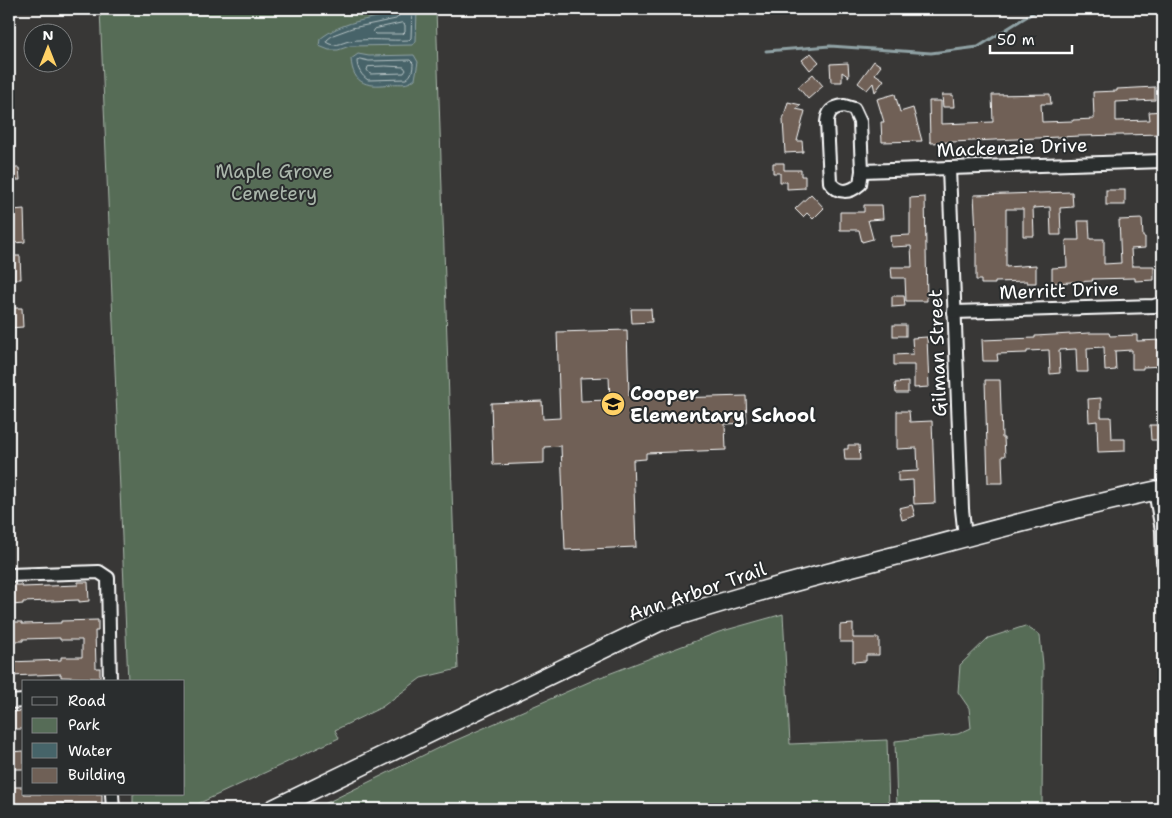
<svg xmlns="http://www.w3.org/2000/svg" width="1172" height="818" viewBox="0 0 1172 818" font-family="'Shantell Sans',sans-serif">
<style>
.green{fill:#566c57;stroke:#aab6ab}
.water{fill:#466469;stroke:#90a2a5}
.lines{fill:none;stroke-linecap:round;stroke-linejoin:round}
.shore{stroke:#b5c1c3;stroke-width:1}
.stream{stroke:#90a2a5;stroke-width:3}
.building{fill:#6f6056;stroke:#fff;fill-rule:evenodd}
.street-casing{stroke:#fff;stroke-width:16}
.secondary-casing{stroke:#fff;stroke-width:21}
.street{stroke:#2a2d2e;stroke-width:12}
.secondary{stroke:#2a2d2e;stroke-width:18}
.labels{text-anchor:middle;stroke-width:4;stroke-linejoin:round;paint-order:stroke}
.street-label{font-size:19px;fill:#fff;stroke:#2a2d2e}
.park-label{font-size:19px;fill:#aab6ab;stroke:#2a2d2e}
.poi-label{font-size:19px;font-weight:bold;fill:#fff;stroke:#2a2d2e;text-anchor:start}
</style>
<rect width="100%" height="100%" fill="#383736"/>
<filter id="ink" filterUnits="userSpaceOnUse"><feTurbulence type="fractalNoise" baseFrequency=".02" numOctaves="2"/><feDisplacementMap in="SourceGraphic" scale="10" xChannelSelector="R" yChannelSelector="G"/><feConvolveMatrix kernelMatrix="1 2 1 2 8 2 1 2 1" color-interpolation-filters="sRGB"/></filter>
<g filter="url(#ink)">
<!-- green -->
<g class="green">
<path d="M100,9h336l22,660 -37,9 -39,29 -47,23 4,8 -152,71h-54v-15h51v-112h-56z"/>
<path d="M783,614l7,130 97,-4 2,69h-575l122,-60 162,-71 121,-46z"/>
<path d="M1025,626l15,9 3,30 -1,144h-145l-2,-68 63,-7 13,-6 -2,-20 -11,-16 2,-27 28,-27z"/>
</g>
<!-- water -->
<g class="water">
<path d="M398,9h19l-1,33 -4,3 -62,1 -12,4h-9l-10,-4 1,-7c21,-17 48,-20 74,-25z"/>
<path d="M358,54l11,2 45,-1 4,7 -3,17c-9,7 -13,4 -23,5 -23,3 -39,2 -41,-25z"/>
</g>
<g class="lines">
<!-- shore -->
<g class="shore">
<path d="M402,9l-1,4 -5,6 -44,9 -19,7 -6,5 -1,2c8,6 15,1 23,-1 20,-3 41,0 60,-1l2,-2 1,-29"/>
<path d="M402,23l3,2v7l-2,2h-28l-2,-2 2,-3z"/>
<path d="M360,59l9,2 41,-1 3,3c0,7 -1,12 -7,16l-38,1c-6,-4 -11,-11 -11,-19z"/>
<path d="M386,66l18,1 2,3 -2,3 -34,1 -3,-4 1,-3z"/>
</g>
<!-- stream -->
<path class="stream" d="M766,51l64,-5 101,7 47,-6 61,-38"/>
</g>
<!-- building -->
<g class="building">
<path d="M811,53l8,9 -9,8 -8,-10z"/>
<path d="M874,61l7,5 -6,8 9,6 -9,12 -2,-9 -6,7 -9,-7z"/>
<path d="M848,63l1,14 -7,-5v10h-11l-1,-18z"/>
<path d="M813,74l10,12 -15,13 -10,-12z"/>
<path d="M1155,87v13l-39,2v19l34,-1 -1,-8 14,-1v23l-83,2 -149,7 -1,-2 -1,-40h12v23l52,-2 -1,-27 58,-1 1,10h-10l1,18 31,-1v-1l21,-1 -1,-27 24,-1v-2z"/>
<path d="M895,94l5,18 13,-4 9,33 -40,1 -1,-20h3l-7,-23z"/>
<path d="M942,95h11l1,12h-11z"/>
<path d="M788,102l13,3 -5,4 9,2 -8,30h5l1,11 -18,1 -2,-33z"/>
<path d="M773,163h11v7h17v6h4v12l-18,1v-7h-7v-9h-7z"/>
<path d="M9,168h10l1,12h-11z"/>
<rect x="1106" y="190" width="19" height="15"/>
<path d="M1072,192l1,15 -13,1 1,27h-10l-1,-28 -17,1 1,28h-11v-27h-17v58l30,-2v18h-9v-2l-32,1v2h-14v-4h-5v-47l-2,-38z"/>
<path d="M811,194l13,14 -11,11 -6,-6 -4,4 -8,-8z"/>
<path d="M925,197l2,104h-21l-1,-23h-13l-1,-11h21l-1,-21 -20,1 -1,-11 20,-1v-37z"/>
<path d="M864,205h18l1,14 -15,1 5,19 -11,3 -3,-12h-19v-18h24z"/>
<path d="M24,209l1,33 -11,1 -1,-12 -4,1v-15h4v-7z"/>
<path d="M1142,219l1,18h2v11l-14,1 1,17h22v14l-19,1v-3l-43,1 1,2 -41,2v-15l15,-1 -1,-27h13l-1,-19h11l1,18h14v25l17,-1 -2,-43z"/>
<path d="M9,256h11l1,23h-12z"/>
<path d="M892,296h12l1,10 -13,1z"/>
<path d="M9,308h13l1,19 -14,1z"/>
<path d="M631,309h20l1,13 -20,1z"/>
<rect x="893" y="325" width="13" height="11"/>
<path d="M627,330l2,66 46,-2v4l71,-2 1,27 -22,1 1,26 -80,3v6l-13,1 3,87 -71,3 -4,-104 -17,1v16l-51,2 -2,-62 51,-2 1,18 17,-1 -3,-86zM609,377l1,23 -29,1 -1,-23z"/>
<path d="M1089,333h20l1,3 27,-1v6l26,-1v26l-20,1v2h-11v-19l-17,1 1,19 -11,1 -1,-24 -17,1 1,24h-11l-1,-23 -17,1 1,23 -10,1 -1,-24 -22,1v2l-30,1 1,7h-15l-1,-21 53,-2v-2z"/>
<path d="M927,337l2,50 -15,1v-23h-20v-10l19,-1 -1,-16z"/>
<path d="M985,380h15l2,58h2l1,18h-3l1,27h-15z"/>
<path d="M908,382v11h-12l-1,-10z"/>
<path d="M1101,398v19h10l1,22h13v12l-27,1 -1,-31 -8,1 -1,-23z"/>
<path d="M897,411h12l1,11 22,-1 3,82 -21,1 -1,-24 -15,1v-9l20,-1 -1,-23 -20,1z"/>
<path d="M1150,425h13v15h-12z"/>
<path d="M848,445h11l1,15h-15l-1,-11h4z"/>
<path d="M912,505l3,11 -13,4 -3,-12z"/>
<path d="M78,582h10l1,19 -10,1v-2l-56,2v2l-11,1 -1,-20h11v2l56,-2z"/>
<path d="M98,620v11h-3l1,37h4v10l-39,-1v-3l-52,2v-14l52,-2v-3h21v-17h-22v-2l-37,1v2h-11v-19h10v2l39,-1v-2z"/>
<path d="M853,624v14h26v17h-13v6l-13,1v-20h-13v-17z"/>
<path d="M22,711l2,18h-15v-17z"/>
<path d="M24,751v18h-15v-17z"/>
<path d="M9,787h15v7h78v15h-14v-4h-25v-2l-54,2z"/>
</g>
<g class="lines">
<!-- street casing -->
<g class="street-casing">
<g id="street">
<path d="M844,106l10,3 6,13 2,49 -2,13c-10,9 -22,10 -30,-2l-3,-60c1,-11 6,-15 17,-16z"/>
<path d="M949,168l13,341 3,28"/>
<path d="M862,171l301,-10"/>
<path d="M954,312l200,-6 9,-3"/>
<path d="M1155,491l7,39 1,32"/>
<path d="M9,575l90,-3 9,6 2,104"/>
<path d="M9,702l15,-1"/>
<path d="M112,794l1,15"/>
</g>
</g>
<!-- secondary casing -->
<g class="secondary-casing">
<path id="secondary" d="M273,809l386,-187c85,-28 172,-50 259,-72 81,-22 163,-44 245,-61"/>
</g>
<!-- street -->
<use href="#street" class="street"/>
<!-- secondary -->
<use href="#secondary" class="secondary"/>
</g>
</g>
<!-- icons -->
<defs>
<g id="school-disc" transform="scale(1.25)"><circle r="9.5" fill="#ffd166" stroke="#2a2d2e"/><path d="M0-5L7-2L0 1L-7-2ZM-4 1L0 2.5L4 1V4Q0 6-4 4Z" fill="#111"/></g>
</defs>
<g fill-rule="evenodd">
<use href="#school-disc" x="613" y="404"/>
</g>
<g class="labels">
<!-- street labels -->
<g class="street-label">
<text transform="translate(1012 147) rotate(-2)" y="7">Mackenzie Drive</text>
<text transform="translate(1059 290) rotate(-2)" y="7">Merritt Drive</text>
<text transform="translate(937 353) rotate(-92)" y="7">Gilman Street</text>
<text transform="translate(697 591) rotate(-19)" y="7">Ann Arbor Trail</text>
</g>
<!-- park labels -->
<g class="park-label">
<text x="274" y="178">Maple Grove<tspan x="274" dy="22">Cemetery</tspan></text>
</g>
<!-- poi labels -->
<g class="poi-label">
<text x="630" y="400">Cooper<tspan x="630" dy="22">Elementary School</tspan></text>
</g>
</g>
<!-- margin -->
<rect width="1172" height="818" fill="none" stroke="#2a2d2e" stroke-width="30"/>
<rect x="15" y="15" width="1142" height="788" fill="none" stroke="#fff" stroke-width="2" filter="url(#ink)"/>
<!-- legend -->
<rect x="22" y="680" width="162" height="115" fill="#2a2d2e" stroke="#7f8182"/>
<rect x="32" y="697" width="25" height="8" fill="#2a2d2e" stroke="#7f8182"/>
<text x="68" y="706" font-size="15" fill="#ffffff">Road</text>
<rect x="32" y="718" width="25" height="15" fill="#566c57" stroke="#7f8182"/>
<text x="68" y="730" font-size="15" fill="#ffffff">Park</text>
<rect x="32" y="743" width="25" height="15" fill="#466469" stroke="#7f8182"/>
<text x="68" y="756" font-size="15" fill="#ffffff">Water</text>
<rect x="32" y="768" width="25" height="15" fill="#6f6056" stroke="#7f8182"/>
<text x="68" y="780" font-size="15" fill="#ffffff">Building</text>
<!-- north arrow -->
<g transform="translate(48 48)"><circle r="24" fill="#2a2d2e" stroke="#7f8182"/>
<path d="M0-4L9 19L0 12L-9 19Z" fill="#ffd166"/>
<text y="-8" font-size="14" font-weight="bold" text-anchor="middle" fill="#ffffff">N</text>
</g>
<!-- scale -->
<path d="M990 45v8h82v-8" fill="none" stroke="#ffffff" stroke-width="2.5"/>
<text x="997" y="45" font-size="15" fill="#ffffff" stroke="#2a2d2e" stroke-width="4" paint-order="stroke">50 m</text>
</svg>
